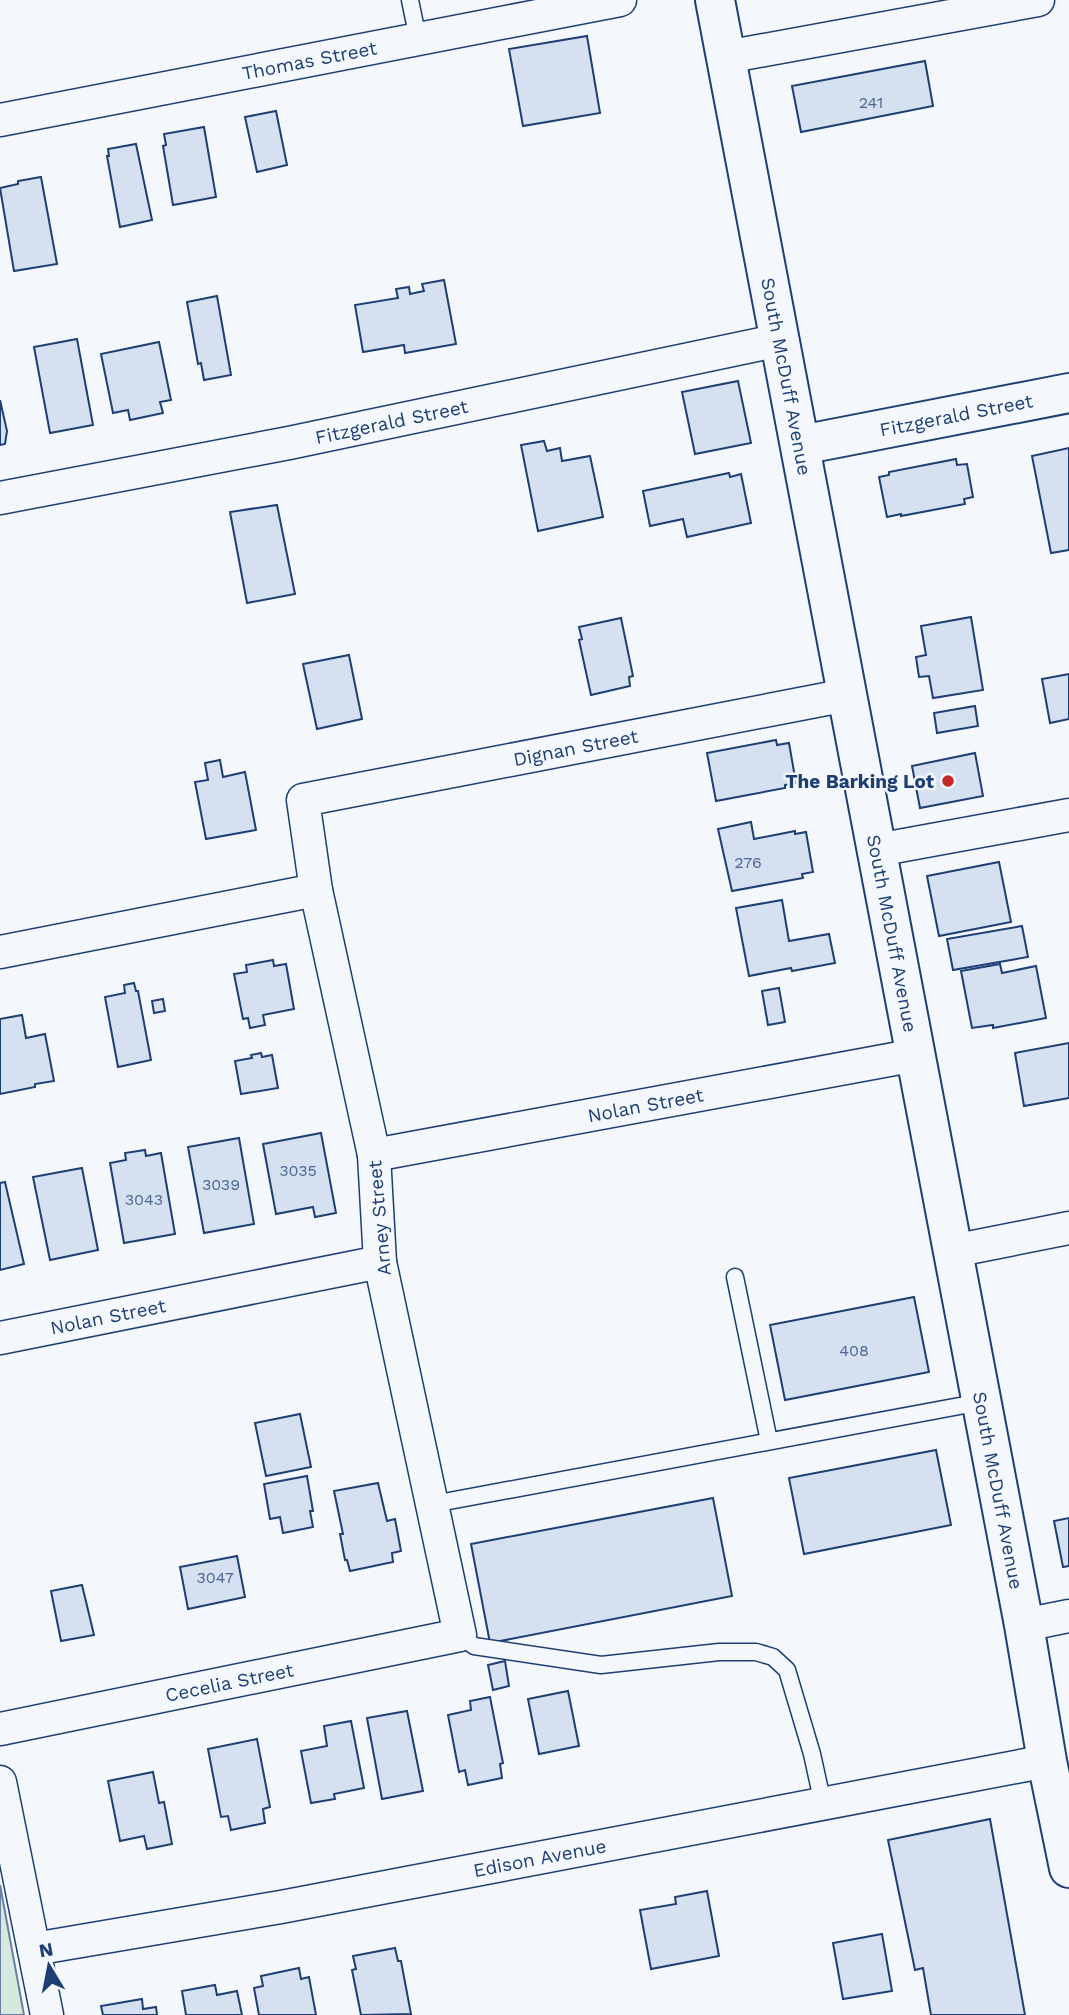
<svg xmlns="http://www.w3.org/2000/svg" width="1069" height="2015" viewBox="0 0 1069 2015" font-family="'Work Sans',sans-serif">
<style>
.green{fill:#d7e8df;stroke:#687fa3;stroke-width:2}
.building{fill:#d5e0f0;stroke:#1d3f73;stroke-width:2}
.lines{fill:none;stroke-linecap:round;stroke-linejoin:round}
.service-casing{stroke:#1d3f73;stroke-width:19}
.minor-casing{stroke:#1d3f73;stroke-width:35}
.tertiary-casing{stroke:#1d3f73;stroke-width:42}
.secondary-casing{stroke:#1d3f73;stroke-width:42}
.service{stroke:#f4f7fb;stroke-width:16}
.minor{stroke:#f4f7fb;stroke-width:32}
.tertiary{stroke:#f4f7fb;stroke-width:38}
.secondary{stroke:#f4f7fb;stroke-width:38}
.poi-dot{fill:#c62828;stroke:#f4f7fb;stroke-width:2.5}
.labels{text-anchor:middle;stroke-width:5;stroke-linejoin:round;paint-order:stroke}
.number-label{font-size:16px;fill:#4b6792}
.street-label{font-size:19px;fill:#1d3f73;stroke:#f4f7fb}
.poi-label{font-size:19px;font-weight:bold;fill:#1d3f73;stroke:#f4f7fb;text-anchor:end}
</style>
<rect width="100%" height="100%" fill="#f4f7fb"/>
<!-- green -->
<path class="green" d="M0,1885l24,130h-24z"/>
<!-- building -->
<g class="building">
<path d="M587,36l13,77 -77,13 -14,-77z"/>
<path d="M925,61l8,45 -132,26 -9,-46z"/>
<path d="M276,111l11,54 -30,7 -12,-55z"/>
<path d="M204,127l12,70 -43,8 -10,-59 3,-1 -2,-11z"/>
<path d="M136,144l16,76 -32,7 -13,-71h2l-1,-7z"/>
<path d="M41,177l16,87 -43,7 -14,-83 18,-4v-3z"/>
<path d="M444,280l12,64 -51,9 -1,-8 -41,7 -8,-47 43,-7 -2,-9 13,-2 1,7 14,-3 -2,-7z"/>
<path d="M217,296l14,79 -27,5 -3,-17 -3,1 -11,-62z"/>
<path d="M77,339l16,86 -43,8 -16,-86z"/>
<path d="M159,342l12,58 -11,2 3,11 -33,7 -2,-10 -15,3 -12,-59z"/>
<path d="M738,381l13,62 -56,11 -13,-62z"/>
<path d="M0,400l7,31 -2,13 -5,1z"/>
<path d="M544,441l3,10 13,-3 2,13 28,-5 13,61 -65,14 -17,-86z"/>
<path d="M1069,448v102l-18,3 -19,-97z"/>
<path d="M956,459l1,6 10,-1 6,33 -9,2 1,5 -64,12v-2l-14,3 -8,-40 10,-2v-3z"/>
<path d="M729,473l1,4 11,-3 10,49 -64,14 -4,-18 -33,7 -7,-35z"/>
<path d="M277,505l18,89 -48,9 -17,-91z"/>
<path d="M971,617l12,73 -50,8 -4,-22 -10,1 -3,-20 10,-2 -5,-29z"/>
<path d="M621,618l12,58 -4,1 1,9 -39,9 -12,-55 3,-1 -3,-12z"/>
<path d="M349,655l13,64 -45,10 -14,-65z"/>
<path d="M1069,674v45l-19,4 -8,-44z"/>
<path d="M975,706l3,20 -41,7 -3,-20z"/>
<path d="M776,740l1,5 12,-2 7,40 -11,2v3l-69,13 -9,-48z"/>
<path d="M975,753l8,43 -63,12 -8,-42z"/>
<path d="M220,760l3,17 22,-5 11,58 -50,9 -11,-57 13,-2 -3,-17z"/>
<path d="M751,822l3,17 41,-8v3l11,-2 7,40 -11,2 1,4 -71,13 -14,-62z"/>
<path d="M999,862l12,60 -72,14 -12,-60z"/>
<path d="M782,900l7,41 40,-7 6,29 -43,8 -1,-3 -42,8 -13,-68z"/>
<path d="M1022,926l6,31 -75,13 -6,-31z"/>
<path d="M273,960l1,6 12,-2 8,45 -31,6 2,10 -15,3 -2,-10 -5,1 -9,-45 13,-2 -1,-7z"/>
<path d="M1000,964l2,9 34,-7 10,52 -53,10v-3l-21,3 -11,-57z"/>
<path d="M134,983l2,8h2l13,69 -33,7 -13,-70 20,-4 -1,-8z"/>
<path d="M779,988l6,34 -17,3 -6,-34z"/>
<path d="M163,999l2,12 -11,2 -2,-12z"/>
<path d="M22,1015l4,23 19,-4 9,47 -19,3v3l-35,7v-75z"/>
<path d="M1069,1043v55l-45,8 -9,-53z"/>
<path d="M261,1053l1,4 10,-2 6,33 -37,6 -6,-33 17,-3 -1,-3z"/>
<path d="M321,1133l15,80 -21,4 -2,-10 -37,7 -13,-70z"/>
<path d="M239,1138l15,86 -50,9 -16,-86z"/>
<path d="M145,1150l1,6 15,-3 14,81 -51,9 -14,-80 16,-3 -1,-7z"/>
<path d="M82,1168l16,82 -48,10 -17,-83z"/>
<path d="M5,1182l19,82 -24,6v-87z"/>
<path d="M914,1297l15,75 -144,28 -15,-75z"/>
<path d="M300,1414l11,53 -45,9 -11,-53z"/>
<path d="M936,1450l15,75 -147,29 -15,-76z"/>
<path d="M307,1476l6,35h-3l3,16 -30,6 -3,-16 -10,2 -6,-35z"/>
<path d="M378,1483l9,38 8,-2 6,32 -9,2 1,9 -43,9 -3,-11h-2l-5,-26h3l-9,-43z"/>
<path d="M713,1498l19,98 -242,47 -19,-99z"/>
<path d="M1069,1518v48l-6,1 -9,-46z"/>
<path d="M237,1556l8,41 -57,12 -8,-42z"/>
<path d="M82,1585l12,50 -33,6 -10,-50z"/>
<path d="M505,1661l4,25 -16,4 -5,-25z"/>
<path d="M568,1691l11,55 -40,8 -11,-55z"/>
<path d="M490,1697l13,66 -3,1 2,14 -34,7 -3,-15 -6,2 -11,-57 23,-5 -1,-9z"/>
<path d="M407,1711l16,80 -41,8 -15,-81z"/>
<path d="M351,1721l13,67 -30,6 1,5 -24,4 -10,-52 26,-5 -3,-20z"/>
<path d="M257,1739l13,68 -7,2 2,14 -34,7 -3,-14 -7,1 -13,-68z"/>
<path d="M153,1772l6,31 5,-1 8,42 -25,5 -3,-13 -24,5 -12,-60z"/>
<path d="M990,1819l35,196h-94l-8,-47 -8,2 -27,-130z"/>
<path d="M707,1891l12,65 -68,13 -11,-59 36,-6 -1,-7z"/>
<path d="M882,1934l10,57 -49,8 -10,-56z"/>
<path d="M395,1948l3,13h3l10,53 -50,1 -9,-45 4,-1 -3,-13z"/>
<path d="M299,1968l2,11 8,-2 7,38h-57l-5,-27 9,-2 -2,-10z"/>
<path d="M215,1985l2,10 20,-4 5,24h-56l-4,-24z"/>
<path d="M142,1999l1,10 13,-2 1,8h-54l-2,-9z"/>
</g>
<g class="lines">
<!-- service casing -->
<g class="service-casing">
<g id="service">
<path d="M410,0l8,39"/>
<path d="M735,1277l34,164"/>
<path d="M433,1504l548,-102"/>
<path d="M460,1635l14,11 127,19 118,-13h37l17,5 14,13 25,84 11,50"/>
</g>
</g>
<!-- minor casing -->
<g class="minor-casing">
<g id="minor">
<path d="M726,57l312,-57"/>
<path id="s1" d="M0,120l620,-120"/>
<path id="s2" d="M0,498l289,-55 491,-103"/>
<path d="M877,850l192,-35"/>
<path d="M0,952l316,-62"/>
<path id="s3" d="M374,1155l542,-100"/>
<path d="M953,1251l116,-23"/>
<path id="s4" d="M0,1338l380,-76"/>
<path d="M1024,1625l45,-9"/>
<path id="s5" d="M0,1729l460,-94 -80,-373 -6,-107 -58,-265 -13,-90 544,-105"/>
<path d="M0,1782l47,233"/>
<path id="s6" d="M34,1949l247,-42 766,-146"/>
</g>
</g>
<!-- tertiary casing -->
<g class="tertiary-casing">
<g id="tertiary">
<path id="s7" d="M801,445l268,-52"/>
</g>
</g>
<!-- secondary casing -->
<g class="secondary-casing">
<g id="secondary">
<path id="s8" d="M715,0l309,1625 23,136 22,107"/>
</g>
</g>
<!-- service -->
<use href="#service" class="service"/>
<!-- minor -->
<use href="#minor" class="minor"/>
<!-- tertiary -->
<use href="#tertiary" class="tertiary"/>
<!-- secondary -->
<use href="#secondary" class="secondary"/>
</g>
<!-- markers -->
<circle class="poi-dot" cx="948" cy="781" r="7"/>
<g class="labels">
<!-- number labels -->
<g class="number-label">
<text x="871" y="108">241</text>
<text x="748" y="868">276</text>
<text x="298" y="1176">3035</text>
<text x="221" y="1190">3039</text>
<text x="144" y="1205">3043</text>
<text x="854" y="1356">408</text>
<text x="215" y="1583">3047</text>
</g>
<!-- street labels -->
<g class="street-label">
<text dy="7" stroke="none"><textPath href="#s1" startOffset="315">Thomas Street</textPath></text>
<text dy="7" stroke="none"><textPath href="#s8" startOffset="383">South McDuff Avenue</textPath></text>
<text dy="7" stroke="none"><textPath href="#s7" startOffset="158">Fitzgerald Street</textPath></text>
<text dy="7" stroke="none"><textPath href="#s2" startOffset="399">Fitzgerald Street</textPath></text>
<text dy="7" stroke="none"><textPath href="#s5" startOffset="1598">Dignan Street</textPath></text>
<text dy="7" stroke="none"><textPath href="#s8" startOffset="950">South McDuff Avenue</textPath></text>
<text dy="7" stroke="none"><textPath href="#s3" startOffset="276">Nolan Street</textPath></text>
<text transform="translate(379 1218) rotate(-95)" y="7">Arney Street</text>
<text dy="7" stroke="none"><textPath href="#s4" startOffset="110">Nolan Street</textPath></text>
<text dy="7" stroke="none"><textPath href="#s8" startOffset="1517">South McDuff Avenue</textPath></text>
<text dy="7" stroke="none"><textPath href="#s5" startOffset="234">Cecelia Street</textPath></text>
<text dy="7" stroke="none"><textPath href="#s6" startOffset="514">Edison Avenue</textPath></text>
</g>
<!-- poi labels -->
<g class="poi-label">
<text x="934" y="788">The Barking Lot</text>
</g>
</g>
<!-- north arrow -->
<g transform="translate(49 1966) rotate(350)" stroke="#f4f7fb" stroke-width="5" paint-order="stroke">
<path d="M0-5L12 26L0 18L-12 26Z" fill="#1d3f73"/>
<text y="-10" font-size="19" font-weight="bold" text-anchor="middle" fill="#1d3f73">N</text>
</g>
</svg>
